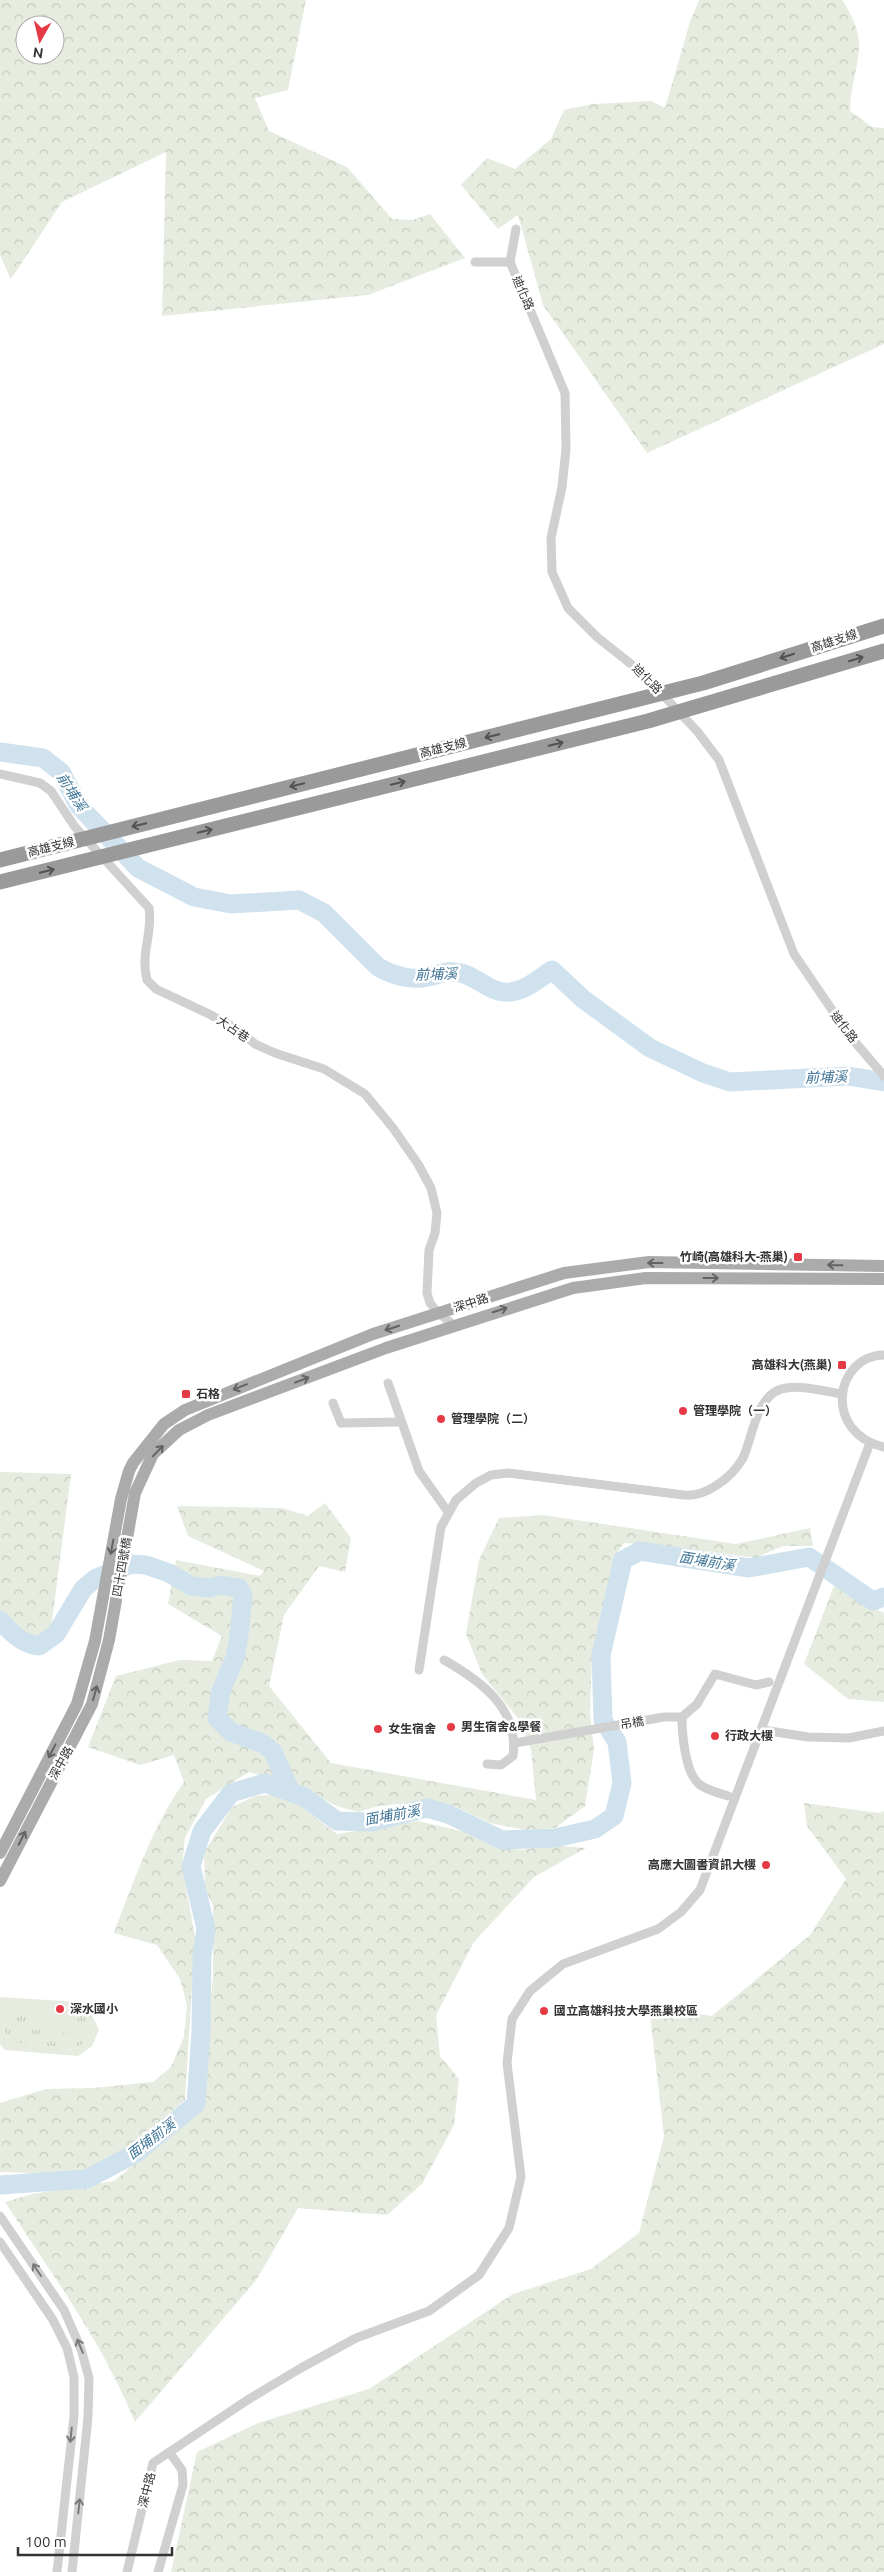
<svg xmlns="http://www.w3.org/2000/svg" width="884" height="2572" viewBox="0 0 884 2572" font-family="Ubuntu,'Noto Sans TC',sans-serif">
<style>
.grass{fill:url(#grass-tufts)}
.forest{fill:url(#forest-crowns);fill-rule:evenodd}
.green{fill:#e6ecdf;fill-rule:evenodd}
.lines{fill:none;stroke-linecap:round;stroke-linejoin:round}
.river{stroke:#cfe2ee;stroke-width:19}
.street{stroke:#d0d0d0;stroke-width:9}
.primary{stroke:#ababab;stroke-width:12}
.highway{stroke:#9a9a9a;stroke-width:15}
.oneway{stroke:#525252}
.oneway2{stroke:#636363}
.oneway3{stroke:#7a7a7a}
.poi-dot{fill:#e63946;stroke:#fff;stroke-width:2}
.labels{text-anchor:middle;stroke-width:5;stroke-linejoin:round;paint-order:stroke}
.street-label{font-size:12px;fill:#333;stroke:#fff}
.poi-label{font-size:12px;font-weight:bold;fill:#333;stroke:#fff;text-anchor:start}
.water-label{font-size:14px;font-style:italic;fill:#3f7597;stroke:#fff}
</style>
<defs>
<pattern id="grass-tufts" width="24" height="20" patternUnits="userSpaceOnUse" patternTransform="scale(1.25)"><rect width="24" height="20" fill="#e6ecdf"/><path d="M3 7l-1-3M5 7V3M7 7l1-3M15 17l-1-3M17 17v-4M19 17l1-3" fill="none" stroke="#c6cbc0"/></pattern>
<pattern id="forest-crowns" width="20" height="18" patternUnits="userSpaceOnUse" patternTransform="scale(1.25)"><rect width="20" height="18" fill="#e6ecdf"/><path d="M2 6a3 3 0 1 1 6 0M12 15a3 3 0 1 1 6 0" fill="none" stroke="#c6cbc0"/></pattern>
</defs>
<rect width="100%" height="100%" fill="#fff"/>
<!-- grass -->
<path class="grass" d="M15,2006l68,7 9,14 -6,14 -9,8 -68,-7c-9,-15 -9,-25 6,-36z"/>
<!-- forest -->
<g class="forest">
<path d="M0,0h306l-18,90 -33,8 14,33 78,36 45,52 21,1 17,-6 35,44 -97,37 -206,21 4,-164 -104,50 -51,77 -11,-24zM25,25h30v30h-30z"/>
<path d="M699,0h143c9,13 18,31 17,48 -1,20 -9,40 -9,63l22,16 12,1v216l-237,109 -104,-148 -25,-90 -20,14 -37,-44 26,-27 28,11 36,-30 13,-29 29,-6 58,-3 14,7 25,-86z"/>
<path d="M0,1472l71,2 -22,170 -49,-9z"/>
<path d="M325,1503l26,35 -6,34 -26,-6 -35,49 -15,71 62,77 205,37 -5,-50 -10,-28 -39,-48 -16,-40 13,-74 20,-42 44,-3 193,29 74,-16 3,18h-30l-28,12 -86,-12 -45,-3 -6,8 -26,104 -2,57 4,38 -9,56 -30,22 -29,2 -36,-7 -34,-16 -27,-6 -50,5 -21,6 -21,-6 -38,-19 -50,-15 -43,27 -21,39 -3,27 13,72 -10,163c-30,25 -60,54 -97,69 -22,9 -64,3 -88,3v-69l46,-14 47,-1 60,-6 18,-15 13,-30 3,-32 -7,-26 -23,-34 -43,-12c20,-52 38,-106 70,-151l-10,-27 -34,10 -52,-18 28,-71 64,-16 32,1 10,-25 -54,-32 8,-44 84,16 4,-5 -76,-35 -11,-30 105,2 26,8z"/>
<path d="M834,1586l50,27v89l-36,-3 -44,-35z"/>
<path d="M276,1795l23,10 38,29 81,-13 47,11 38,15 20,3 24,-5 39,3 -52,29 -60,65 -38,73 4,41 19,23 -5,46 -32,59 -35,31 -89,-7 -41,71 -122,143c-32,-79 -84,-149 -130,-220l27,-8 82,-13 86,-72 13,-134v-70l-8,-16 -1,-36 28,-46 23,-11z"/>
<path d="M804,1803l75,10 5,-2v761h-713l26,-120 61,-29 111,-34 144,-95 78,-25 48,-36 25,-97 -15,-130 63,10 98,-81 36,-56 -39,-53z"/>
</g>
<!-- green -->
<path class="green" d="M0,1997l109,7 -1,10 -17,-1 8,17 -7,16 -14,10 -73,-6 -5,-6zM15,2006l12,2 -2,21 51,5 2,-21h5l9,14 -6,14 -9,8 -68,-7c-9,-15 -9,-25 6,-36z"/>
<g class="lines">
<!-- river -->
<g class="river">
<path d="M0,752l43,6 18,14 18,34 59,62 56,29 37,7 68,-4 25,13 54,54c14,8 33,14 49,10 14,-2 18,-8 34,-4 17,4 31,22 50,19 15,-2 29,-14 41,-22l31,29 67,49 53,25 27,9 118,-6 36,6"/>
<path d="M0,1620c10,12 23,25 39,26l17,-12 27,-45 13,-11 36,-14 14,1 23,8 22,13 17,2 14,-3 17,3 4,7 -4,40 -4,23 -14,33 -4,27 14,14 33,12 9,8 18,40"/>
<path d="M0,2185l87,-6 49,-26 60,-49 5,-72 1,-77 4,-26 -15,-63 11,-35 29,-38 34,-10 39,14 33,24 35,1 55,-14 21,6 54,26 53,-2 40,-9 19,-13 8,-33 -5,-41 -14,-22 -2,-65 22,-95 17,-9 109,17 60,-11 64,44 11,-4"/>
</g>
<!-- street -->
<g class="street">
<path d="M475,262h35"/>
<path d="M510,262l55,131 1,56 -4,38 -11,51 1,34 16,36 29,29 44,35 56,59 22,29 75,194 55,81 35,41"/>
<path d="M510,262l6,-33"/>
<path d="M0,774l40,9 11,8 24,36 74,81c4,26 -9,44 -2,72l9,9 53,25 28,15 18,15 20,9 49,16 41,25 28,34 25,36 13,24 6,25 -2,20 -6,17 -2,43 3,10 8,10 16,12"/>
<path d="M884,1355c-50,1 -61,78 0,92"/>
<path d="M388,1383l31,88 29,41"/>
<path d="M333,1403l8,20 60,-1"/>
<path d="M444,1660c37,21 75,48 69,96l-12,9 -14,-1"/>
<path d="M419,1670l22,-143 15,-27 20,-17 15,-8 17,-2 176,22c13,1 22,-3 33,-10 11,-7 19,-15 26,-27 10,-21 12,-60 38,-69 18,-5 42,2 61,5"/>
<path d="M682,1717c0,17 3,55 17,67 7,6 20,9 29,12"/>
<path d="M763,1730l45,7 41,1 35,-7"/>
<path d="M515,1743l149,-26h18l15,-13 18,-30 41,11 13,-3"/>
<path d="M0,2216l64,94 17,39 8,29 -1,39 -16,155"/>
<path d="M0,2242l53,78 14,28 7,29v39l-17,156"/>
<path d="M127,2572l26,-109 96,-64 52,-31 55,-30 73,-27 50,-36 30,-47 12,-51 -14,-114 5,-44 18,-28 33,-27 95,-35 23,-17 19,-22 170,-447"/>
<path d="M158,2572l25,-87 -1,-15 -12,-17"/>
</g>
<!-- primary -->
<g class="primary">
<path d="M0,1853l77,-149 18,-63 26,-142 8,-28 4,-8 31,-39 21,-14 188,-76 191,-61 85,-11 235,4"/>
<path d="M0,1881l92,-177 17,-64 26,-147 18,-39 26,-24 29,-15 178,-67 187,-60 73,-10 238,1"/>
</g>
<!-- highway -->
<g class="highway">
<path d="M0,860l703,-177 181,-57"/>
<path d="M0,882l648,-161 236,-70"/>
</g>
</g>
<!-- one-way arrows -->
<defs><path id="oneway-shaft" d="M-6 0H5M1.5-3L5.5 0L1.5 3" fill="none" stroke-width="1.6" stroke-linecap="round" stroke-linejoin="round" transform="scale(1.25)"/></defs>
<g class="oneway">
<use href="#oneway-shaft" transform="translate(787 656) rotate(162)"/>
<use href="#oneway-shaft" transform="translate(856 659) rotate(-17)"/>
<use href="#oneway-shaft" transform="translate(492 736) rotate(166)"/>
<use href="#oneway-shaft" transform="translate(556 744) rotate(-14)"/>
<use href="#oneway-shaft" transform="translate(398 783) rotate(-14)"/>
<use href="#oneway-shaft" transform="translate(297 785) rotate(166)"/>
<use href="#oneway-shaft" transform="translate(139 825) rotate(166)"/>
<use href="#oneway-shaft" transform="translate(205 831) rotate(-14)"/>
<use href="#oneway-shaft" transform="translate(47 871) rotate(-14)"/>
</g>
<g class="oneway2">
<use href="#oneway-shaft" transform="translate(655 1263) rotate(-180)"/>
<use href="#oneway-shaft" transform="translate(835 1265) rotate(-179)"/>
<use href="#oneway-shaft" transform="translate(711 1278)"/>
<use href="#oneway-shaft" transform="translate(500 1310) rotate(-18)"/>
<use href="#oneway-shaft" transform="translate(392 1328) rotate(162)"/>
<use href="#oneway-shaft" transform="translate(302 1380) rotate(-21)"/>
<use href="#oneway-shaft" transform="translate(240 1387) rotate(158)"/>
<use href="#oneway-shaft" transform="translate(158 1451) rotate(-46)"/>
<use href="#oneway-shaft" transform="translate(112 1547) rotate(100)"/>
<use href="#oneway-shaft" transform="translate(95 1693) rotate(-74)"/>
<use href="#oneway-shaft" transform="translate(52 1751) rotate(118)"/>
<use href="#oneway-shaft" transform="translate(22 1838) rotate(-63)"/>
</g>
<g class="oneway3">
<use href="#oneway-shaft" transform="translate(37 2270) rotate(-124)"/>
<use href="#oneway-shaft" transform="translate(80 2346) rotate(-112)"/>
<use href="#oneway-shaft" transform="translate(71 2435) rotate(96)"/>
<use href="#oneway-shaft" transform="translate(79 2506) rotate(-84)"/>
</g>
<!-- markers -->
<g class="poi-dot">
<rect x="793" y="1252" width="10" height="10" rx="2.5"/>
<rect x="837" y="1360" width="10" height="10" rx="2.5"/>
<rect x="181" y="1389" width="10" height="10" rx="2.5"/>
<circle cx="683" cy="1411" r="5"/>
<circle cx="441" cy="1419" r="5"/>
<circle cx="451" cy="1727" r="5"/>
<circle cx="378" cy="1729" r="5"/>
<circle cx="715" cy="1736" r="5"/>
<circle cx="766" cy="1865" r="5"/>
<circle cx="60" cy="2009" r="5"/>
<circle cx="544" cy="2011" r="5"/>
</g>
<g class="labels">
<!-- street labels -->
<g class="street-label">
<text transform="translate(523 293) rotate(67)" y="4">迪化路</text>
<text transform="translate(834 641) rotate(-18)" y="4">高雄支線</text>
<text transform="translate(647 679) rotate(45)" y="4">迪化路</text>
<text transform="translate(443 748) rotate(-14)" y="4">高雄支線</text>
<text transform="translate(51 847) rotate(-14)" y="4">高雄支線</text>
<text transform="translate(844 1027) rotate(53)" y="4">迪化路</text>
<text transform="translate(233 1029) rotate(34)" y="4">大占巷</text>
<text transform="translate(471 1303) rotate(-18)" y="4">深中路</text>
<text transform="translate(122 1567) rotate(-80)" y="4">四十四號橋</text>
<text transform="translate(632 1723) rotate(-10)" y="4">吊橋</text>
<text transform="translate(61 1763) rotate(-61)" y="4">深中路</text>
<text transform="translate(147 2490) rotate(-76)" y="4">深中路</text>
</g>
<!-- poi labels -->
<g class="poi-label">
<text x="788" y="1261" text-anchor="end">竹崎(高雄科大-燕巢)</text>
<text x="832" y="1369" text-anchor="end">高雄科大(燕巢)</text>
<text x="196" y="1398">石格</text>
<text x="693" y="1415">管理學院（一）</text>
<text x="451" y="1423">管理學院（二）</text>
<text x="461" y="1731">男生宿舍&amp;學餐</text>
<text x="388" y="1733">女生宿舍</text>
<text x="725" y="1740">行政大樓</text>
<text x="756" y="1869" text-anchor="end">高應大圖書資訊大樓</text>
<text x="70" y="2013">深水國小</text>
<text x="554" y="2015">國立高雄科技大學燕巢校區</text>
</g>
<!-- water labels -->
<g class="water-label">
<text transform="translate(72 792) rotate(57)" y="5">前埔溪</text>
<text transform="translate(436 974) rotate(-2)" y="5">前埔溪</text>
<text transform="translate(826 1077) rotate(-2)" y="5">前埔溪</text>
<text transform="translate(707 1561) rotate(9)" y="5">面埔前溪</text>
<text transform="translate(392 1815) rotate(-10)" y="5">面埔前溪</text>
<text transform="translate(151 2139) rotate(-37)" y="5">面埔前溪</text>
</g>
</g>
<!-- north arrow -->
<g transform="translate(40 40) rotate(188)"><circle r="24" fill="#ffffff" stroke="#adadad"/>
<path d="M0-4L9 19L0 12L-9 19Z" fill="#e63946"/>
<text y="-8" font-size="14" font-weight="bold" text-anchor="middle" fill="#333333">N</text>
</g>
<!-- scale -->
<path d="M18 2547v8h154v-8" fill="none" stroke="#333333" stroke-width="2.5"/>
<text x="25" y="2547" font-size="15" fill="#333333" stroke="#ffffff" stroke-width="4" paint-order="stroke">100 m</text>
</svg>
